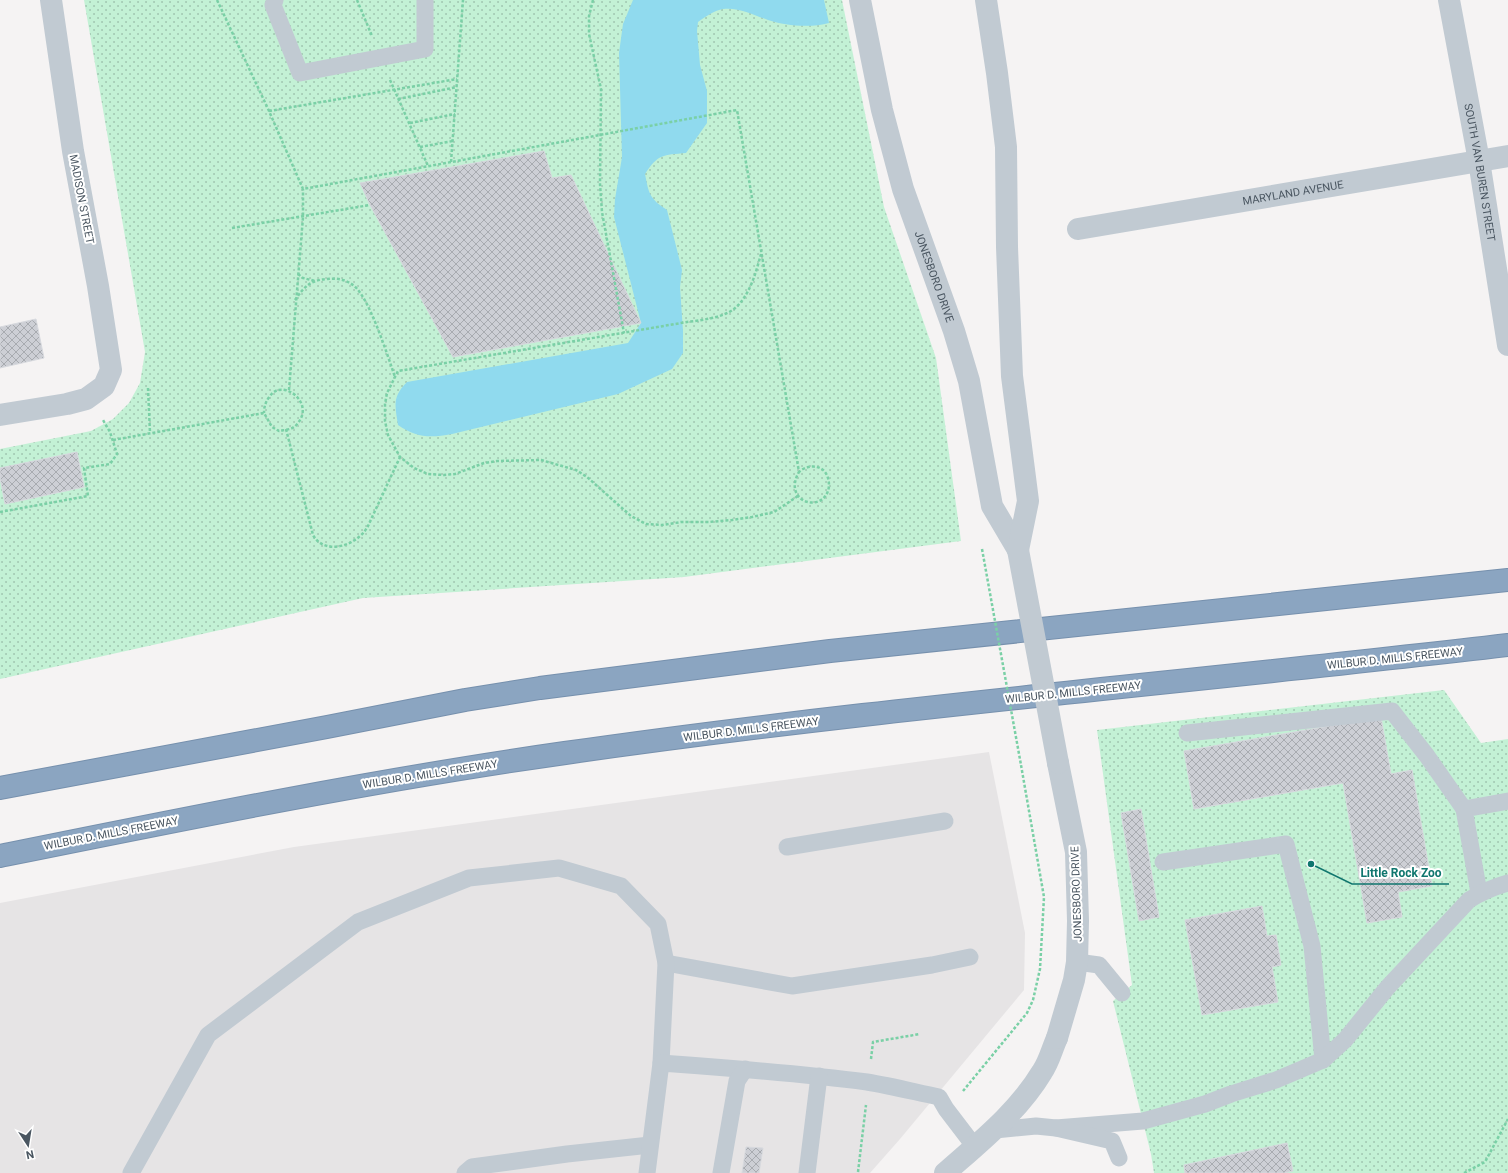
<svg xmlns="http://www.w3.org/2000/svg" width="1508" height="1173" viewBox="0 0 1508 1173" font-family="Roboto,sans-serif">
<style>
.education{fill:#e6e4e5}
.grass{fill:url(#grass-dots)}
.water{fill:#90daee}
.building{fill:url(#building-cross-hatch);stroke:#d7d9de}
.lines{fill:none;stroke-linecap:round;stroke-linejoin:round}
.motorway-casing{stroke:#7690ad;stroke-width:24}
.path{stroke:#7ad0a6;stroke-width:2.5;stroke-dasharray:3 2;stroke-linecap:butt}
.service{stroke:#c1cad2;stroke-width:17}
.minor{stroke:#c1cad2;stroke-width:22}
.tertiary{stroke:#c1cad2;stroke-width:22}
.motorway{stroke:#8ba5c1;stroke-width:22}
.path-bridge{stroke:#7ad0a6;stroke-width:2.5;stroke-dasharray:3 2;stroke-linecap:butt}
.tertiary-bridge{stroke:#c1cad2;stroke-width:22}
.labels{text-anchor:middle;stroke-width:4;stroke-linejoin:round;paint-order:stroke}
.street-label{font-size:11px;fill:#4a5661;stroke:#fff}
.leader{fill:none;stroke:#0f766e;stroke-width:1.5}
.callout-dot{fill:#0f766e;stroke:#fff;stroke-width:1.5}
.callout-label{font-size:12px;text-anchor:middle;font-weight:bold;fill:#0f766e;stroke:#fff;stroke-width:4;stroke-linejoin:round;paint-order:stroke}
</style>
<defs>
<pattern id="grass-dots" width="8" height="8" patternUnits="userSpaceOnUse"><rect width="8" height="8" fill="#c3f1d5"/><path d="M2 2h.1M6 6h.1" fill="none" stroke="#a0c6b0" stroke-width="1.8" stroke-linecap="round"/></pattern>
<pattern id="building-cross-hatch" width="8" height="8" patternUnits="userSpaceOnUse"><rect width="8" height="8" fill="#cdcfd5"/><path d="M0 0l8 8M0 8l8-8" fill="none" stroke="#a8abb0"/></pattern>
</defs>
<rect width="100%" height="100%" fill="#f5f3f3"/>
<!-- education -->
<path class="education" d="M989,752l36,181 -1,57 -124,149 -30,34h-870v-270l294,-56z"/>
<!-- grass -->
<g class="grass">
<path d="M84,0h758l42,207 52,151 25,183 -277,36 -321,21 -363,81v-230l91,-18 22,-12 16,-16 11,-20 5,-31z"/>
<path d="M1444,690l37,53 27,-4v434h-354l-3,-19 -38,-153 19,-16 -35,-255z"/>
</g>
<!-- water -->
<path class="water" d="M633,0h191l5,23c-18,5 -43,3 -61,-3 -15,-5 -29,-13 -45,-11 -8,1 -18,8 -25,13l-1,9 3,34 7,26v32l-21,30c-23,2 -28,1 -41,21 4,20 4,24 22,36l15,60 -2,17 3,44v22l-11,16 -54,25 -166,40c-22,4 -35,4 -54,-9 -3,-20 -6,-28 9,-43l221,-39 13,-20 -27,-106 1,-18 7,-42 -3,-104 4,-29z"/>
<!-- building -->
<g class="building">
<path d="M544,151l8,27 19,-3 70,148 -188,34 -83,-152 -10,-22z"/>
<path d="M36,319l8,39 -44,10v-41z"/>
<path d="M77,452l7,35 -79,17 -5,-26v-10z"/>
<path d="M1381,717l10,57 21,-4 20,116 -34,6 4,25 -35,6 -24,-140 -149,26 -10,-58z"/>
<path d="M1141,809l18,108 -20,4 -18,-108z"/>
<path d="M1262,906l5,30 9,-1 5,30 -9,2 6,35 -76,13 -17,-95z"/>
<path d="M1287,1143l6,28 -9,2h-99l-1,-8z"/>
<path d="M746,1147l17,1 -4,25h-17z"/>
</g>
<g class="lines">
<!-- motorway casing -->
<g class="motorway-casing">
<g id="motorway">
<path d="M0,788l327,-61 138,-27 75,-12 290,-37 678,-71"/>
<path d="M0,856c188,-38 375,-76 565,-103 313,-45 629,-71 943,-108"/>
</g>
</g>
<!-- path -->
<g class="path">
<path d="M217,0l52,111 34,78 434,-79 62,362c-18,31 27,43 30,14 0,-5 -1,-11 -5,-15 -6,-7 -19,-5 -25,1"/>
<path d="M357,0l15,36"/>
<path d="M593,0l-4,16v18l12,55 -1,95 2,28 22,121"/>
<path d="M390,80l38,86"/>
<path d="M398,99l59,-12"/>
<path d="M269,111l188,-32"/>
<path d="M410,123l45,-9"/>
<path d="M420,147l33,-6"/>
<path d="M451,162l12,-162"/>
<path d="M232,228l138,-23"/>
<path d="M761,254c-5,18 -11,42 -27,55 -12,9 -32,11 -47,13l-289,49 -11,22 -2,11v17l3,14 12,22 14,11 14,6 16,1 11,-1 29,-11 13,-2 44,-1 35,10 11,7 44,39 15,8 16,1 19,-3h28l23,-2 20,-3 22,-5 24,-16"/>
<path d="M298,274l5,4 12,3"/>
<path d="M295,300c9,-13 15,-20 32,-21 9,-1 18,0 26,6 16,11 35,72 42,92"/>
<path d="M148,388l2,45"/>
<path d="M289,390l14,-173v-28"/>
<path d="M286,429l27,106c10,18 34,13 47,1 4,-3 6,-7 8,-10l32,-69"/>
<path d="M113,440l151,-27 8,14 7,4c4,-1 11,-1 15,-4 1,0 4,-4 4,-4 17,-21 -16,-45 -28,-27 -4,5 -6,10 -6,17"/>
<path d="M0,512l88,-16 -4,-28 26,-4 7,-10 -7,-22 -7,-12"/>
<path d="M871,1059l2,-17 47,-8"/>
<path d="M963,1091l64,-78 6,-13 7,-31 4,-72 -23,-132"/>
<path d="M858,1172l8,-67"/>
<path d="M1464,1173l21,-11 23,-43"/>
</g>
<!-- service -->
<g class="service">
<path d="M275,0l-2,5 27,68 125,-24v-49"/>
<path d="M1187,733l205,-22 35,45 37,53"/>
<path d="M787,847l158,-26"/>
<path d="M1163,862l123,-18 26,102 11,114"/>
<path d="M1479,893l-15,-84 44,-8"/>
<path d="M1077,962l22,3 23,28"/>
<path d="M666,963l126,23 140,-21 38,-8"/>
<path d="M1056,1128l87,-7 62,-17 26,-10 45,-14 47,-20 22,-20 42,-52 82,-88c13,-8 25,-13 39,-17"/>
<path d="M995,1130l41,-4 20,2 56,13 7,17"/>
<path d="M131,1173l77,-138 150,-113 111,-44 90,-10 62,18 37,38 8,39 -5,100"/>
<path d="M465,1173l7,-6 95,-13 83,-9"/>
<path d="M647,1173l14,-110c69,5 138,10 206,19 24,4 48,10 72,15l7,12 29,38"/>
<path d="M721,1173l16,-92 8,-12"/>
<path d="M807,1173l12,-97"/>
</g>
<!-- minor -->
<g class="minor">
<path id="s1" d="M1449,0l30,161 29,184"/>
<path id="s2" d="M1078,229l430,-73"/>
<path d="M0,415l67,-11 19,-5 18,-13 7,-16 -13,-84 -25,-135 -22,-151"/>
<path d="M945,1173c35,-31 73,-61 97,-101 7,-10 10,-23 15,-34"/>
</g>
<!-- tertiary -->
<g class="tertiary">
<path id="s3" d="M860,0l22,110 21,79 51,142 15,50 23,125 26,44"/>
<path d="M986,0l11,73 9,74 1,100 5,129 16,125 -10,49"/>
<path d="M1057,1038l17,-58 3,-18 1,-41 -2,-69 -18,-89"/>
</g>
<!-- motorway -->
<use href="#motorway" class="motorway"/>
<!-- path-bridge -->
<path class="path-bridge" d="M982,549l39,216"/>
<!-- tertiary-bridge -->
<path class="tertiary-bridge" d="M1018,550l40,213"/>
</g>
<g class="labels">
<!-- street labels -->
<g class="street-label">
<text dy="4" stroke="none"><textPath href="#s1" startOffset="175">SOUTH VAN BUREN STREET</textPath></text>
<text dy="4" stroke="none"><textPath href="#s2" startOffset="218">MARYLAND AVENUE</textPath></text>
<text transform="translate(82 199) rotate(79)" y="4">MADISON STREET</text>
<text dy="4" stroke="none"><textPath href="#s3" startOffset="287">JONESBORO DRIVE</textPath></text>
<text transform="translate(1395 658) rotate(-6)" y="4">WILBUR D. MILLS FREEWAY</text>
<text transform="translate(1073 692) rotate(-6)" y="4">WILBUR D. MILLS FREEWAY</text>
<text transform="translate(751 729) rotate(-7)" y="4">WILBUR D. MILLS FREEWAY</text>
<text transform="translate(430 774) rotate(-9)" y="4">WILBUR D. MILLS FREEWAY</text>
<text transform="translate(111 833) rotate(-11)" y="4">WILBUR D. MILLS FREEWAY</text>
<text transform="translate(1076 894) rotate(-92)" y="4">JONESBORO DRIVE</text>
</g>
</g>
<!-- callouts -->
<path class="leader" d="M1311 864L1352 884H1449"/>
<circle class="callout-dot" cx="1311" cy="864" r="4"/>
<g class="callout-label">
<text x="1401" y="877">Little Rock Zoo</text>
</g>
<!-- north arrow -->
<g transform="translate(28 1145) rotate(168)" stroke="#ffffff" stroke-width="3" paint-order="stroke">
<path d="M0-3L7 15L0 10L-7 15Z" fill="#4a5661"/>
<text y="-6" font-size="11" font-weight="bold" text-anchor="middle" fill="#4a5661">N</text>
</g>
</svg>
